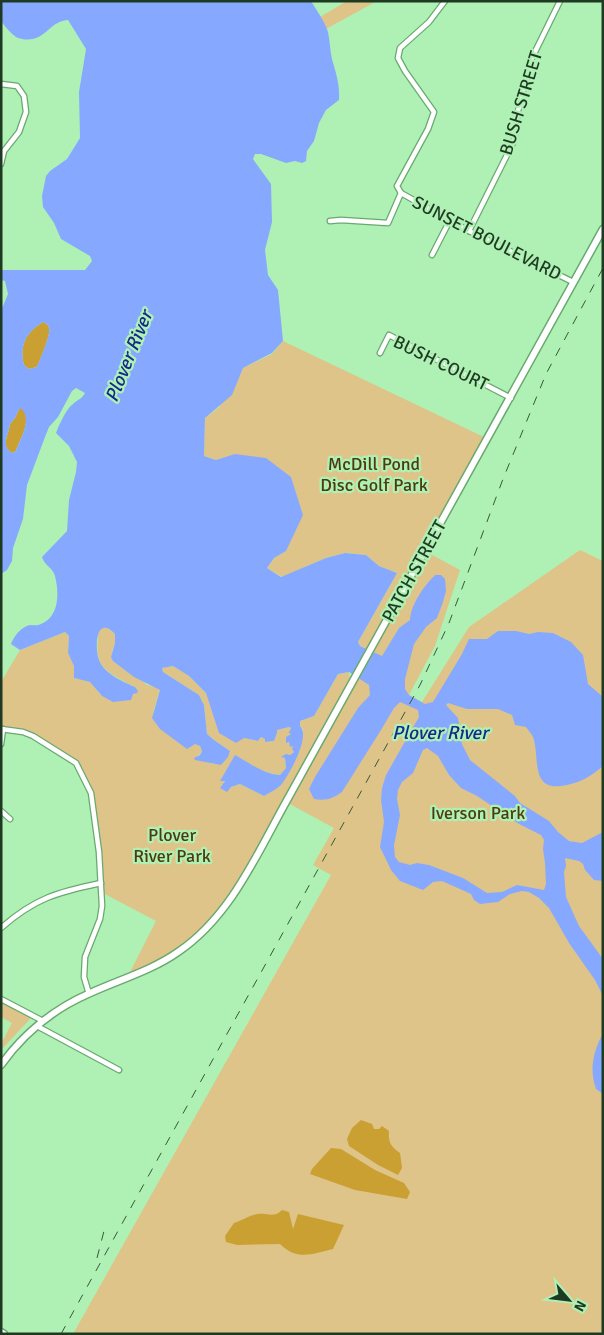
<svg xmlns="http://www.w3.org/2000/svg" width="604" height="1335" viewBox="0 0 604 1335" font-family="Signika,sans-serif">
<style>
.green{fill:#dec488}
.forest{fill:#caa033}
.water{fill:#86a9ff;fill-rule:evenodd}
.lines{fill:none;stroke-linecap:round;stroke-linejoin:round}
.street-casing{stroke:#69a970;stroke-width:7}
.secondary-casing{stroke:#69a970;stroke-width:9}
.street{stroke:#fff;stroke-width:4.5}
.secondary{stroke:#fff;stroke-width:6}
.rail{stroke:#37593a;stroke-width:1;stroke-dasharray:9 9;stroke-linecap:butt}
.labels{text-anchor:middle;stroke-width:4.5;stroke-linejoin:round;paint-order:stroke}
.street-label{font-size:18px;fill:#1f3a22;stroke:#aff1b4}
.park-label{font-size:18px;fill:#4d3b0f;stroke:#aff1b4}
.water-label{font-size:19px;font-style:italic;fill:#142989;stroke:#aff1b4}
</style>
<rect width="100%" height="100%" fill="#aff1b4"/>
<!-- green -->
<g class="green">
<path d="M347,1h30l-51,28 -6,-12z"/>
<path d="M283,341l203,97 -63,112 37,20 -25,76 -26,49 13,7 47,-75 111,-77 23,11v773h-530l258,-459 -18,-10 21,-37 -48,-26 -51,91 -42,48 -66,37 29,-57 -55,-29 -10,-99 -15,-30 -43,-27 -32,-7v-47l19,-32 45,-18 4,4 -1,17 6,13v12c4,1 11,2 16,4 4,2 7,9 10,12 12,11 30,10 35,-7 -10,-5 -31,-15 -35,-25 -3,-6 -3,-16 -2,-23 0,-7 1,-10 8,-12l9,7v9l-3,9 35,33 10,2 3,3 -7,23 47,33 2,5 -7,9h7l12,4 16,-13 -16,-11 -7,-6 -3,-29 -5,-10 -36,-23 -2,-4 12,-2 16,10 17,17 4,9 34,36 14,3 3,-4 4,2v3l9,-1 3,-8v-3l12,-3 2,1v5l-4,7 6,6 1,6 -9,6 1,10 -6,7c-11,-1 -29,-8 -36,-15l-12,2 -11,18h3v3l7,4 9,-3 24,12 16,-10 20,-36 3,-21 -3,-3v-5l14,-5 24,-42 11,-2 1,9 17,-32 -7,-3 -2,-4 39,-69 -18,-7 -13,-11 -21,-2 -19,5 -44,19 -15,-9 7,-10 12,-7 -51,-96 -19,5 -12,-4 1,-38 14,-11 18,-27 6,-12 29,-14z"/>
<path d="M1,1001l28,15 1,3 -29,31v-6l11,-21 -11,-6z"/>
</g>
<!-- forest -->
<g class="forest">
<path d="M43,322c3,2 5,2 6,6 2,7 -9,32 -12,39l-8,2 -5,-4c-5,-19 2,-33 19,-43z"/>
<path d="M19,409h4c9,12 -3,30 -7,42l-4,2c-12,-8 -3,-18 -2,-29l5,-6z"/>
<path d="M361,1120l11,4 2,5h5l3,-3 7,5c-1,11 2,16 11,22l2,15 -4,7 -20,-10 -29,-19 -2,-7 5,-11z"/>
<path d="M331,1148l10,1 34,21 29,13 6,9 -3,7 -52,-9 -45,-16 2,-5z"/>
<path d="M282,1210l7,2 4,17 5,-15 46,11 -11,24c-21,5 -36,12 -53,-5l-43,1 -11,-3 -1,-6 9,-13c7,-2 18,-9 24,-9 9,-1 17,4 24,-4z"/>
</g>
<!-- water -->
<g class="water">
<path d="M1,1h310c6,10 14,21 17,31 2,9 2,19 4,27 4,14 8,26 7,41l-13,10 -7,13 -5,18 -7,10 -1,10 -4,2 -7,-2 -9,2 -25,-9h-6l-2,5 18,25 1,38 -7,28 3,25 10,15 5,51 -11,12 -29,15 -11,27 -27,23 -1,38 12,4 19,-6 31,4 25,19 12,38 -17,36 -12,7 -7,10 14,9 45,-19 19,-5 21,2 13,11 18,7 -39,69 2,4 22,10 17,-28 11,-8c1,-16 14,-34 25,-45h6l4,4 1,12 -3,11 -6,16 -11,9 -12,17 -9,35v10l4,6 16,9 8,-2 29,-48 7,-15h18l11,-8h18l13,3 9,-2 15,1 18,9 12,13 5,29 15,13v69c-13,11 -25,18 -42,20 -31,4 -21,-30 -28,-49 -2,-4 -5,-7 -7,-10l-11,-2 -3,-10 -14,-6h-31l-19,-6 -2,2 12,13 4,26 8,16 45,36 5,7 29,18 9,11 11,9 13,2 21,-11v49l-9,-1 -9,-10 -2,-6 -4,-3 -14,-3 1,8 -2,6 2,25 13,29 24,33v37l-8,-16 -26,-37 -20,-35 -10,-10 -10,-6 -7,-1 -12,3 -12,8 -18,2 -6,-4 -3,-6 -29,-13 -9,1 -10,8 -23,-9 -9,-11 -11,-23 4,-25 -3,-22 1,-12 4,-13 33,-58 -1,-7 -18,-8 -6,6 -13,22 -39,62c-10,7 -16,9 -28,7l-5,-10 6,-12 43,-69 12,-13 -1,-10 -20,-13 -11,2 -24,42 -14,5v5c11,10 -11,49 -19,59 -4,4 -12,8 -17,11l-24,-12 -9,3 -4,5 -7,-4 5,-7h-5l15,-26c15,8 28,19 45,20l6,-7 -1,-10 -4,-1 5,-3 4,1 4,-3 -2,-3 1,-3 -3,1 -1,-5 -3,1v-6l5,-3 -3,-2 2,-1 1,-3 -2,-1 -12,3v3l-3,8 -9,1v-3l-4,-2 -3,4 -14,-3 -8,5 -17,-10 -13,-40 -17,-17 -16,-10 -11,2 1,4 36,23 5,10 3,29 7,6 16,11 -2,6 -7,8 -26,-5 -1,-2 6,-3 2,-4 -2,-5 -5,-2 -8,5 -27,-20 -8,-11 8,-28 -26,-13 -21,-16 -2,-4 4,-14v-9c-20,-21 -21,17 -15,28 5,12 24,20 35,25l3,4 -1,2 -4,1 -2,6 -18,2 -11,-6 -12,-14 -16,-4v-12l-6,-13 1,-17 -4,-4 -45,18 -9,-6c3,-8 10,-17 19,-19 3,0 8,1 11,-1 19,-8 18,-32 14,-48 -2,-8 -11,-11 -13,-19l25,-26 2,-31 7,-28 1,-10 -8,-16 -13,-13c3,-8 10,-24 17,-29 5,-5 8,-4 12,-11l-9,-5 -4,3 -14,26 -9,10 -4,10 -18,48 -4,34 -10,29 -1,13 -5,9 -6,4v-263l7,-17 -3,-13 -4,-1v-10h84l7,-9 -2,-5 -29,-17 -7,-16 -11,-16 -1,-11 4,-20 4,-5 17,-12 13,-21 -1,-46 7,-43 -18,-29c-21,2 -22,23 -46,19 -2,-1 -6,-1 -7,-3 -5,-3 -10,-10 -14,-15zM43,322c3,2 5,2 6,6 2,7 -9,31 -12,39l-8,2 -5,-4c-5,-19 2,-33 19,-43zM19,409h3c10,12 -2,30 -6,42l-4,2c-12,-8 -3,-18 -2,-29l5,-6zM427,748l11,8 11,19 12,13 16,8 42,28 22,11 3,5 -1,9 2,14 1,21 -2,6 -27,-5 -15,7 -15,1 -24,-15 -34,-13 -12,-2 -7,2 -11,-3 -4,-5 -1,-12 6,-30 -3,-16 1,-9 4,-8 11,-9 10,-23z"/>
<path d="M603,1033v61l-7,-5c-7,-20 -3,-37 7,-56z"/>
</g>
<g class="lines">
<!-- street casing -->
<g class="street-casing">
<g id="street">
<path d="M1,84l16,2 7,10 2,16 -7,20 -15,19 -3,13"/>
<path d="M401,193l-4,-7 31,-57 6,-17 -29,-41 -7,-13 2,-10 29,-26 16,-21"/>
<path d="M330,221l11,-1 47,3 13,-30 68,38 104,51"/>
<path d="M469,231l45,-90 4,-30 12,-49 30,-61"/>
<path d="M432,255l18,-35"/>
<path d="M380,353l9,-18 122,63"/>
<path d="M1,729l22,3 10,4 43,27 15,30 8,59 3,54 -2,13 -15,38 -1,20 5,17"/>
<path d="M1,744l2,-15"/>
<path d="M1,811l9,8"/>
<path d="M1,928c34,-30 57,-36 100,-45"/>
<path d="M1,999l42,22"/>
<path d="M37,1026l82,44"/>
</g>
</g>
<!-- secondary casing -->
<g class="secondary-casing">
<g id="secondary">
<path d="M1,1065c22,-31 53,-56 87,-71 30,-14 63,-23 90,-42 52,-35 78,-96 108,-150l317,-573"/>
<path d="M1,1332l3,2"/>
</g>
</g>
<!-- street -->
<use href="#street" class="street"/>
<!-- secondary -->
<use href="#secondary" class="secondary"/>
<!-- rail -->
<g class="rail">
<path d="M97,1258l7,-27"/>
<path d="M61,1334l359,-649 29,-62 54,-144 43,-105 57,-106"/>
</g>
</g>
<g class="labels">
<!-- street labels -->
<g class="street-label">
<text transform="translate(521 103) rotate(-73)" y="6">BUSH STREET</text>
<text transform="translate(487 238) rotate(27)" y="6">SUNSET BOULEVARD</text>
<text transform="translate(441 363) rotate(26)" y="6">BUSH COURT</text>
<text transform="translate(414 571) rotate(-61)" y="6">PATCH STREET</text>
</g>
<!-- park labels -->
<g class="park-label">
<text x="374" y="470">McDill Pond<tspan x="374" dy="21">Disc Golf Park</tspan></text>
<text x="478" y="819">Iverson Park</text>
<text x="172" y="841">Plover<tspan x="172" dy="21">River Park</tspan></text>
</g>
<!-- water labels -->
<g class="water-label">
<text transform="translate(128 356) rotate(-68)" y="7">Plover River</text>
<text x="440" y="739">Plover River</text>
</g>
</g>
<!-- border -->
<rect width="604" height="1335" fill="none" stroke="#1f3a22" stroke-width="5"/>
<!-- north arrow -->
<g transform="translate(569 1300) rotate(118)" stroke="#aff1b4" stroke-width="4" paint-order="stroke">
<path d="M0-4L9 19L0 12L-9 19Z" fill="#1f3a22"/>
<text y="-8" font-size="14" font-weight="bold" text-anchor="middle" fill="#1f3a22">N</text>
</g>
</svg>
